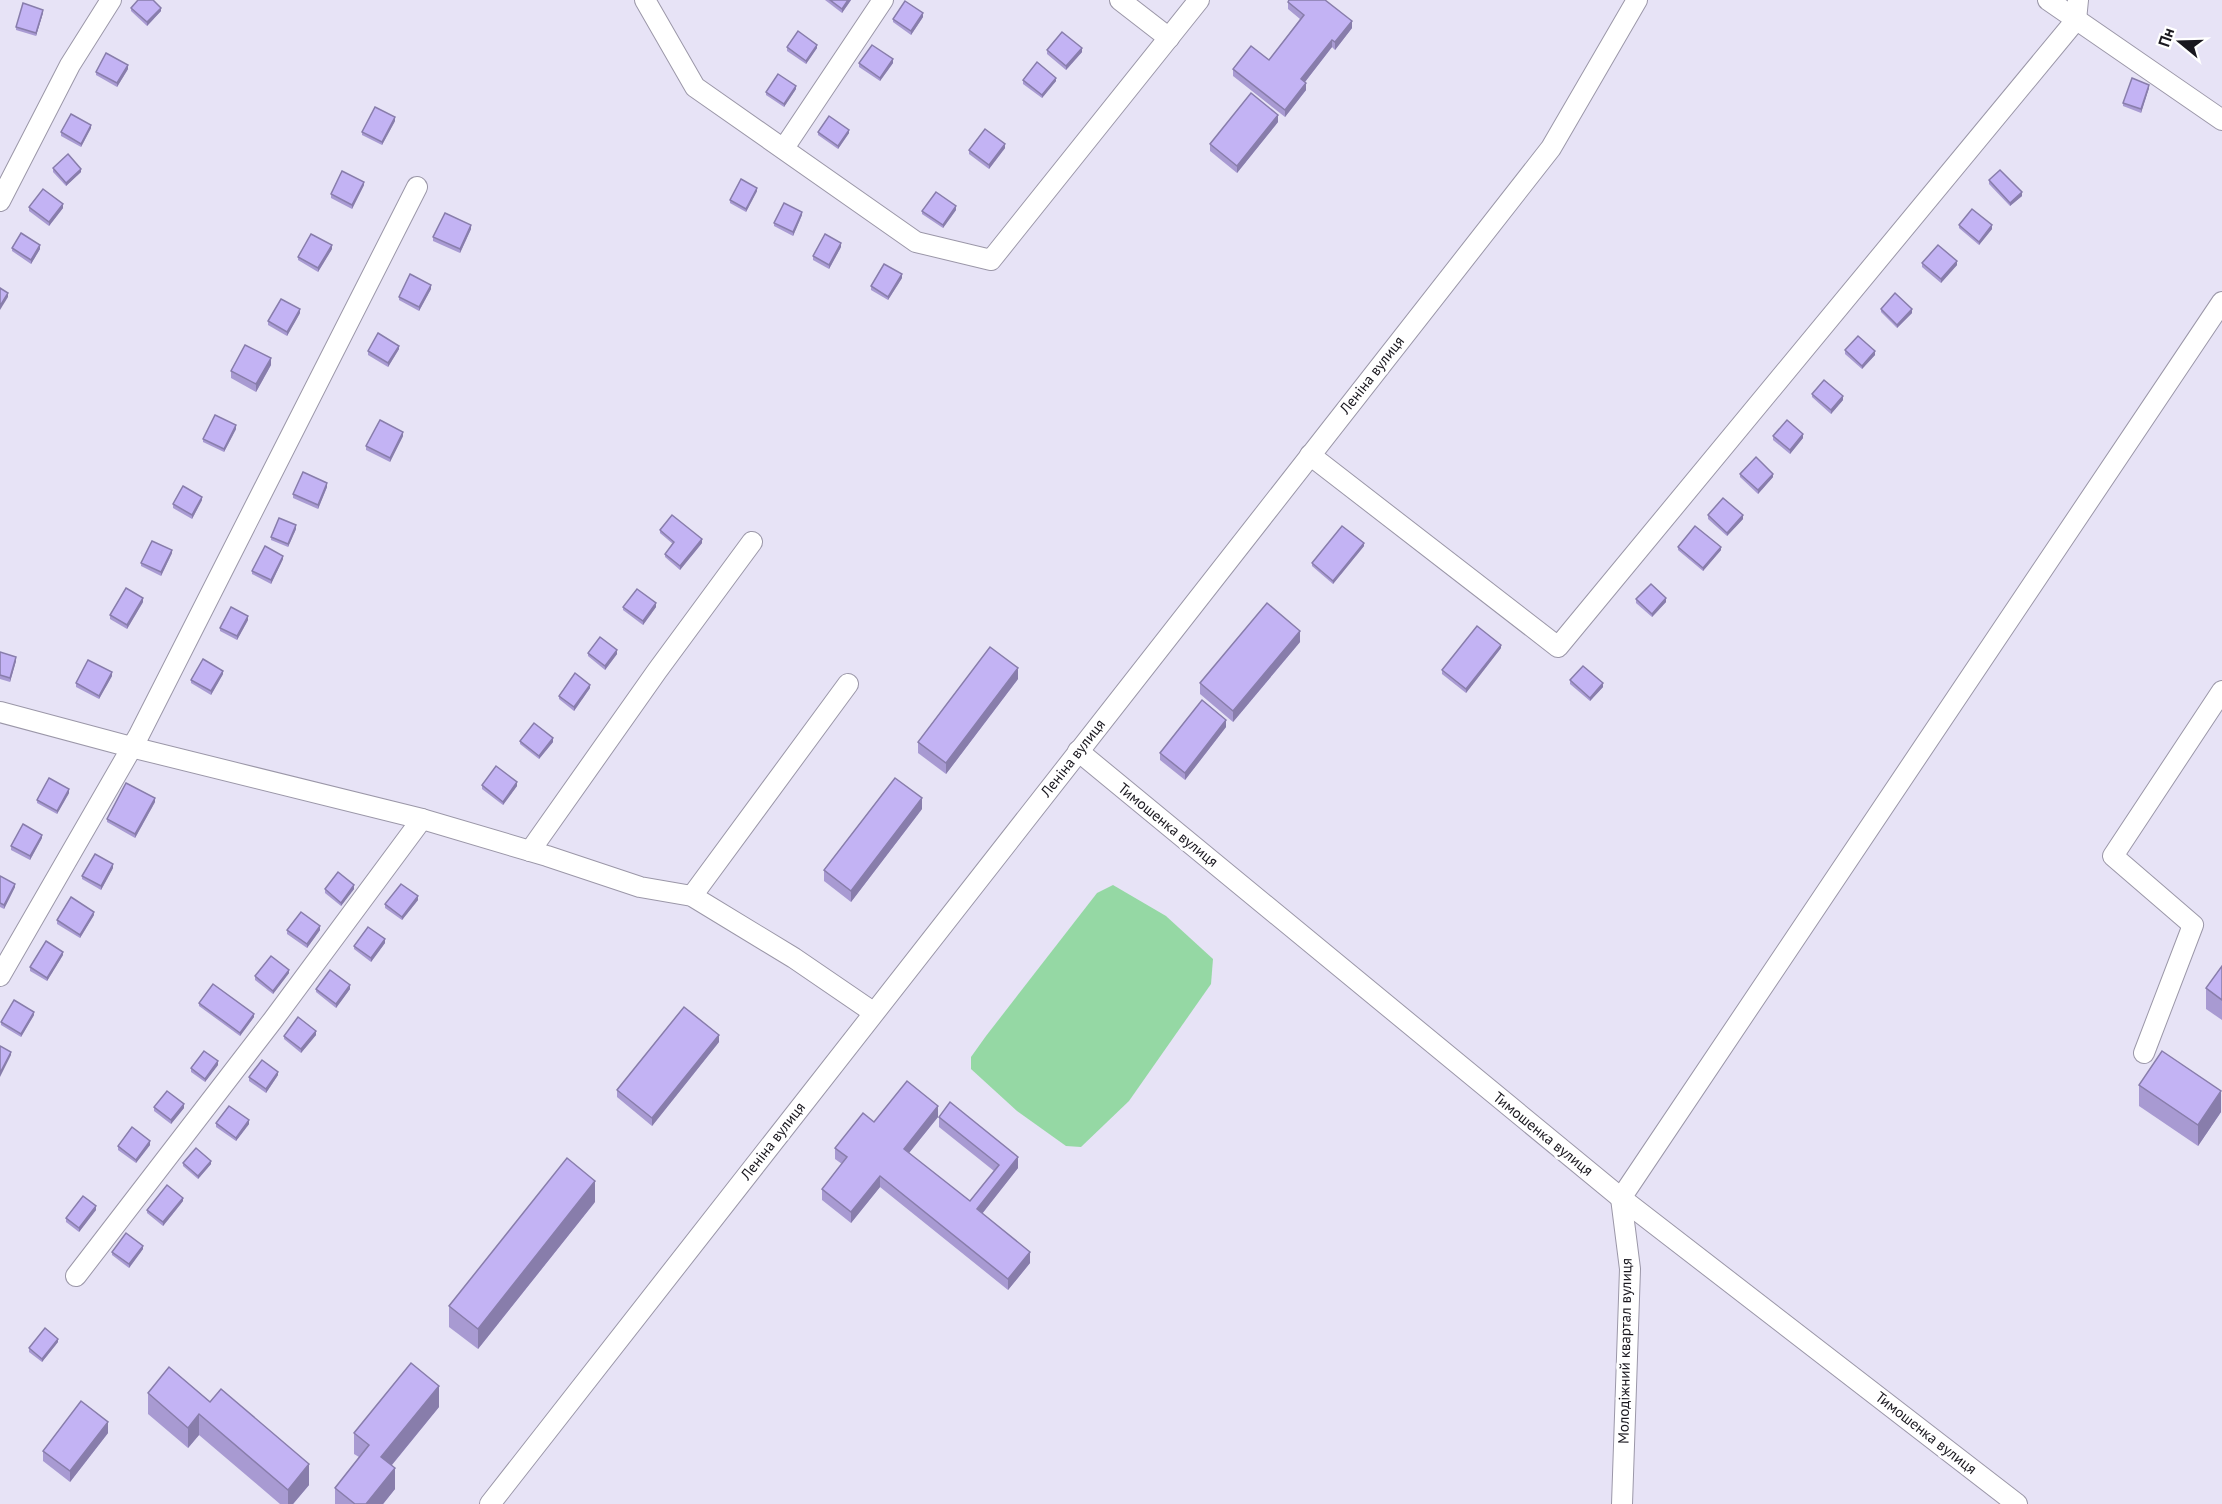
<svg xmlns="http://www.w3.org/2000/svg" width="2222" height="1504" viewBox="0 0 2222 1504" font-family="'PT Sans',sans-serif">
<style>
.pitch{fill:#95d8a4}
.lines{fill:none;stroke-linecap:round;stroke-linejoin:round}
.minor-casing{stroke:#9b97a8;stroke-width:22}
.minor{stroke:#fff;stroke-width:20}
.wall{fill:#a89ad2}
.shaded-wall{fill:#887dab}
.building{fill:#c3b3f4;stroke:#887dab;stroke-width:1.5}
.labels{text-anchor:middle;stroke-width:6;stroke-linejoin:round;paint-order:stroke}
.street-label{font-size:15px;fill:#19171e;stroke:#fff}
</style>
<rect width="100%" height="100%" fill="#e7e3f6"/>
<!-- pitch -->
<polygon class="pitch" points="1113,885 1166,916 1213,959 1211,984 1129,1101 1081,1147 1066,1146 1017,1111 971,1069 971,1057 986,1036 1097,893"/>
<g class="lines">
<defs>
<g id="minor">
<polyline points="645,0 695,87 916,242 991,260 1199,0"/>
<polyline points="1120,0 1169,38"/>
<polyline points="2048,0 2222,120"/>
<polyline points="784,148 883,0"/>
<polyline points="0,201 70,65 111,0"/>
<polyline points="1310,455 1558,647 2076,20 2078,0"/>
<polyline points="0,712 131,747 422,819 547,856 640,887 692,896 794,958 873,1012"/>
<polyline points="1078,751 1621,1198 2017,1504"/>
<polyline points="530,851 657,671 752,542"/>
<polyline points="692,896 848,684"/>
<polyline points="0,976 139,735 417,187"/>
<polyline points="2144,1053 2193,925 2113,856 2222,691"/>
<polyline points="76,1276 273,1020 422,819"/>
<polyline points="490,1504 1551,148 1637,0"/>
<polyline points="1622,1504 1630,1269 1621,1198 2222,302"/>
</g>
</defs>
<!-- minor casing -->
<use href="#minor" class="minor-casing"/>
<!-- minor -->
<use href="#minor" class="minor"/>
</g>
<!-- wall -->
<g class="wall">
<polygon points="825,0 851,0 842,13"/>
<polygon points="1288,2 1352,28 1335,50 1332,47 1305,82 1306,90 1285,117 1233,76 1233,69 1269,60 1300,19 1288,9"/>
<polygon points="131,8 161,11 147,26 131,11"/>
<polygon points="43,13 36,36 16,30 16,27"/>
<polygon points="923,17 911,35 893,22 893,19"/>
<polygon points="787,47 817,48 806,64 787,51"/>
<polygon points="1047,50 1082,52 1066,70 1047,54"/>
<polygon points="859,63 893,63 880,81 859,67"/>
<polygon points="128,69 117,87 96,75 96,72"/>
<polygon points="1023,80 1056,81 1042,98 1023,84"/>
<polygon points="2149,88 2141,113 2123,106 2123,103"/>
<polygon points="796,89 784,107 766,95 766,92"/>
<polygon points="395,121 382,145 362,135 362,132"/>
<polygon points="1278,122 1237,173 1210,151 1210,144"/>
<polygon points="91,128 81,147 61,136 61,132"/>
<polygon points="818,132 849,133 838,149 818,135"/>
<polygon points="1005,148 989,169 969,154 969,150"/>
<polygon points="53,168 81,172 66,186 53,172"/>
<polygon points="1989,180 2022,196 2010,206 1989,184"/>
<polygon points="364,185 352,209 331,198 331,194"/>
<polygon points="757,191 746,212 730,203 730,200"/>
<polygon points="29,207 63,208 49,226 29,211"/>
<polygon points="956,210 943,228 922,214 922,211"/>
<polygon points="802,215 793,236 774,226 774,223"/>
<polygon points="1959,225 1992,229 1979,245 1959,228"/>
<polygon points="471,229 460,253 433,241 433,237"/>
<polygon points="841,247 829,269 813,260 813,256"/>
<polygon points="12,248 40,249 31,264 12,251"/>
<polygon points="332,249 318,272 298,260 298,257"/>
<polygon points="1922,263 1957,265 1941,283 1922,267"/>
<polygon points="902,278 888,300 871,290 871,286"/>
<polygon points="431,289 419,311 399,300 399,297"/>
<polygon points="1881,309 1912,313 1897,328 1881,312"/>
<polygon points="300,313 287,336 268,325 268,321"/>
<polygon points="399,349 388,367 368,355 368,351"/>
<polygon points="1845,350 1875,355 1862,369 1845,354"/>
<polygon points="271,365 256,392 231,378 231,371"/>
<polygon points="1812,394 1843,400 1831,414 1812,397"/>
<polygon points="236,429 224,452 203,442 203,439"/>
<polygon points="403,436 390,462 366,450 366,446"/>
<polygon points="1773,436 1803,438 1790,454 1773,440"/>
<polygon points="1740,474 1773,477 1758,494 1740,477"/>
<polygon points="327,487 318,509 293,498 293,494"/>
<polygon points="202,500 192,519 173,508 173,504"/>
<polygon points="1708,515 1743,519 1727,536 1708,519"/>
<polygon points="296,529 288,547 271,540 271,537"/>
<polygon points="660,530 702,543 680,570 665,557 665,554 673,544 660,533"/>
<polygon points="1364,546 1333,584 1312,566 1312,563"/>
<polygon points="1678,547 1721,550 1703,571 1678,550"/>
<polygon points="172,553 161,576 141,566 141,563"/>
<polygon points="283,559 271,584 252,574 252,571"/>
<polygon points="1636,599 1666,602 1652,617 1636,603"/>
<polygon points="143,602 127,629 110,619 110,615"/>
<polygon points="623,607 656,607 643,625 623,610"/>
<polygon points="248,620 237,640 220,631 220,628"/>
<polygon points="1300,642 1233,722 1200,694 1200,683"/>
<polygon points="1501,648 1466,693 1442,674 1442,670"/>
<polygon points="0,652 16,661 10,682 0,679"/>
<polygon points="588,653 617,654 605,670 588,656"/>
<polygon points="223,674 211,695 191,683 191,680"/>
<polygon points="112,676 99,699 76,687 76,683"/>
<polygon points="1018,679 946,774 918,753 918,742"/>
<polygon points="1570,680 1603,687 1590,701 1570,684"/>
<polygon points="590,688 574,711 559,699 559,696"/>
<polygon points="1226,727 1185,780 1160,760 1160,753"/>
<polygon points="520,741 553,742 539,759 520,744"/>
<polygon points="482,785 517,786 503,805 482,789"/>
<polygon points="69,793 57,814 37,803 37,800"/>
<polygon points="155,802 135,838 107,822 107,819"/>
<polygon points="922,809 851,902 824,881 824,870"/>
<polygon points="42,838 30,860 11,850 11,846"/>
<polygon points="113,868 101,890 82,879 82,876"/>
<polygon points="0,876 15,887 4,909 0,907"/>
<polygon points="325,889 354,889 341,906 325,893"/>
<polygon points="418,900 402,920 385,908 385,904"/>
<polygon points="94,915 80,938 57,924 57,920"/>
<polygon points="287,930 320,930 307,948 287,934"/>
<polygon points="385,943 371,962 354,949 354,946"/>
<polygon points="63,955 47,981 30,971 30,967"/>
<polygon points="2222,966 2222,1020 2206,1009 2206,988"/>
<polygon points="289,973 273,994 255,980 255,976"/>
<polygon points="316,989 350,989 336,1008 316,992"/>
<polygon points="199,1003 254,1017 240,1036 199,1006"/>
<polygon points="34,1015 21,1037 1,1025 1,1022"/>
<polygon points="316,1035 301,1053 284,1039 284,1036"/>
<polygon points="719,1042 652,1126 617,1097 617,1090"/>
<polygon points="218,1065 205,1082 191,1072 191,1068"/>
<polygon points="278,1075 266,1093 249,1081 249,1077"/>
<polygon points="2139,1085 2221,1112 2198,1146 2139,1106"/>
<polygon points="154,1107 184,1108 171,1124 154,1111"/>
<polygon points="938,1117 909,1153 970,1201 994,1171 939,1127 939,1117 1018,1168 982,1214 1030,1263 1008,1290 880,1187 851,1223 822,1200 822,1189 842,1164 835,1159 835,1148 874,1122"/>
<polygon points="216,1123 249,1124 236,1141 216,1127"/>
<polygon points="150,1145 136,1163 118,1150 118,1146"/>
<polygon points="183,1163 211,1164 198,1179 183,1166"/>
<polygon points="183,1201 163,1226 147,1213 147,1210"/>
<polygon points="595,1202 478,1349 449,1327 449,1306"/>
<polygon points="96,1210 79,1232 66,1222 66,1218"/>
<polygon points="143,1249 129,1268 112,1255 112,1252"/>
<polygon points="58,1342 42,1362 29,1352 29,1348"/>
<polygon points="169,1367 309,1485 293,1504 280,1504 199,1435 188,1448 148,1414 148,1393"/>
<polygon points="439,1407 392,1465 395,1489 383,1504 335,1504 335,1488 359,1457 354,1454 354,1433"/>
<polygon points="108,1433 70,1482 43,1461 43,1451"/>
</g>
<!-- shaded-wall -->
<g class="shaded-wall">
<polygon points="848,0 851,0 842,13 842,9"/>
<polygon points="161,8 161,11 147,26 147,22"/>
<polygon points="43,10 43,13 36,36 36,33"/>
<polygon points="923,13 923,17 911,35 911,31"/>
<polygon points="1352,21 1352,28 1335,50 1335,42"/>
<polygon points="1332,40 1332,47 1301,87 1301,79"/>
<polygon points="817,45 817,48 806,64 806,61"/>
<polygon points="1082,48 1082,52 1066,70 1066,66"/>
<polygon points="893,59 893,63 880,81 880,78"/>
<polygon points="128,65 128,69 117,87 117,83"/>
<polygon points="1056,78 1056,81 1042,98 1042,95"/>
<polygon points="1306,83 1306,90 1285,117 1285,110"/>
<polygon points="2149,85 2149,88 2141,113 2141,109"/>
<polygon points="796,86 796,89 784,107 784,104"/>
<polygon points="1278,115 1278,122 1237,173 1237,166"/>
<polygon points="395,117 395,121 382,145 382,142"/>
<polygon points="91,125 91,128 81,147 81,144"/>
<polygon points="849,130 849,133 838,149 838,146"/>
<polygon points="1005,144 1005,148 989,169 989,165"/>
<polygon points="81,169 81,172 66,186 66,183"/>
<polygon points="364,182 364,185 352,209 352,205"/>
<polygon points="757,188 757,191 746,212 746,209"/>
<polygon points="2022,192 2022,196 2010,206 2010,203"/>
<polygon points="63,204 63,208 49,226 49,222"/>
<polygon points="956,206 956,210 943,228 943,225"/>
<polygon points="802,212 802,215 793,236 793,232"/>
<polygon points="471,225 471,229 460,253 460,249"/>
<polygon points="1992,225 1992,229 1979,245 1979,242"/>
<polygon points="841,243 841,247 829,269 829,265"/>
<polygon points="40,245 40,249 31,264 31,260"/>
<polygon points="332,245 332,249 318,272 318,268"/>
<polygon points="1957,261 1957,265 1941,283 1941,279"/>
<polygon points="902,274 902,278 888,300 888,297"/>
<polygon points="431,285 431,289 419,311 419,307"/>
<polygon points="8,293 8,297 0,310 0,306"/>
<polygon points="300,309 300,313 287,336 287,332"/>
<polygon points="1912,309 1912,313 1897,328 1897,325"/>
<polygon points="399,346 399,349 388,367 388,363"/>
<polygon points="1875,351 1875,355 1862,369 1862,366"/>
<polygon points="271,358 271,365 256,392 256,384"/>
<polygon points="1843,396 1843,400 1831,414 1831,410"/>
<polygon points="236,425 236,429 224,452 224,449"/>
<polygon points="403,432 403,436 390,462 390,458"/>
<polygon points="1803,434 1803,438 1790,454 1790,450"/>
<polygon points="1773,474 1773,477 1758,494 1758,490"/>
<polygon points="327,483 327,487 318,509 318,505"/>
<polygon points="202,497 202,500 192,519 192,515"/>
<polygon points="1743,515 1743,519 1727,536 1727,533"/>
<polygon points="296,525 296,529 288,547 288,544"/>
<polygon points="702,539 702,543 680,570 680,566"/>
<polygon points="1364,543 1364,546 1333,584 1333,581"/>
<polygon points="1721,547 1721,550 1703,571 1703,568"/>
<polygon points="172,550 172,553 161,576 161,572"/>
<polygon points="283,556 283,559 271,584 271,580"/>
<polygon points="143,598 143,602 127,629 127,625"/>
<polygon points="1666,598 1666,602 1652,617 1652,614"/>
<polygon points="656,603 656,607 643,625 643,621"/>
<polygon points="248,616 248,620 237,640 237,636"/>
<polygon points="1300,631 1300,642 1233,722 1233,711"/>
<polygon points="1501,645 1501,648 1466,693 1466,689"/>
<polygon points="617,650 617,654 605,670 605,666"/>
<polygon points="16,657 16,661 10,682 10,678"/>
<polygon points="1018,668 1018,679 946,774 946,763"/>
<polygon points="223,671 223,674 211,695 211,691"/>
<polygon points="112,672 112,676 99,699 99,696"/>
<polygon points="1603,683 1603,687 1590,701 1590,698"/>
<polygon points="590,685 590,688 574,711 574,707"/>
<polygon points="1226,720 1226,727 1185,780 1185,773"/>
<polygon points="553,738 553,742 539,759 539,756"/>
<polygon points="517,782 517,786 503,805 503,802"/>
<polygon points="69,789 69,793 57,814 57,811"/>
<polygon points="155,798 155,802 135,838 135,834"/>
<polygon points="922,798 922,809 851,902 851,891"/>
<polygon points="42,835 42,838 30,860 30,856"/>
<polygon points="113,864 113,868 101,890 101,886"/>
<polygon points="15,884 15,887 4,909 4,905"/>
<polygon points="354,885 354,889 341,906 341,903"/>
<polygon points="418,896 418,900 402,920 402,917"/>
<polygon points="94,912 94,915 80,938 80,935"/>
<polygon points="320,926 320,930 307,948 307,944"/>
<polygon points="385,939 385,943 371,962 371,958"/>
<polygon points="63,952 63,955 47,981 47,978"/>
<polygon points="289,970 289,973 273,994 273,991"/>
<polygon points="350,985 350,989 336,1008 336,1004"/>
<polygon points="34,1012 34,1015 21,1037 21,1034"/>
<polygon points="254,1014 254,1017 240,1036 240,1033"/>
<polygon points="316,1031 316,1035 301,1053 301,1049"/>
<polygon points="719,1035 719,1042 652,1126 652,1118"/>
<polygon points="11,1052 11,1055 0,1077 0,1073"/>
<polygon points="218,1061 218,1065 205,1082 205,1079"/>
<polygon points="278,1072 278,1075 266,1093 266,1089"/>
<polygon points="2221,1091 2221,1112 2198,1146 2198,1125"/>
<polygon points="184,1104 184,1108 171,1124 171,1120"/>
<polygon points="938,1106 938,1117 904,1159 904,1149"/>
<polygon points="249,1120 249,1124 236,1141 236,1138"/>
<polygon points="150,1141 150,1145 136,1163 136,1160"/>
<polygon points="1018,1157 1018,1168 977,1220 977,1209"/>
<polygon points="211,1161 211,1164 198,1179 198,1176"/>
<polygon points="880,1176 880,1187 851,1223 851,1212"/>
<polygon points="595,1181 595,1202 478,1349 478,1329"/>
<polygon points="183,1198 183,1201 163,1226 163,1222"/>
<polygon points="96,1206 96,1210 79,1232 79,1228"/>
<polygon points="143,1246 143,1249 129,1268 129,1264"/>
<polygon points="1030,1252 1030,1263 1008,1290 1008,1279"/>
<polygon points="58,1339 58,1342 42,1362 42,1359"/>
<polygon points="439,1386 439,1407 381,1478 381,1457"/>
<polygon points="199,1414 199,1435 188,1448 188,1428"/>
<polygon points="108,1422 108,1433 70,1482 70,1471"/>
<polygon points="309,1464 309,1485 293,1504 288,1504 288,1490"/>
<polygon points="395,1468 395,1489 383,1504 366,1504"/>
</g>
<!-- building -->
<g class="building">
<polygon points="138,0 153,0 161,8 147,22 131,8"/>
<polygon points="830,0 848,0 842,9"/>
<polygon points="1289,0 1325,0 1352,21 1335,42 1332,40 1301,79 1306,83 1285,110 1233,69 1251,46 1269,60 1304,15 1288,2"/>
<polygon points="905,1 923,13 911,31 893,19"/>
<polygon points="23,3 43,10 36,33 16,27"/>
<polygon points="798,31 817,45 806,61 787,47"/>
<polygon points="1062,32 1082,48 1066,66 1047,50"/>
<polygon points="872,45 893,59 880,78 859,63"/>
<polygon points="106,53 128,65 117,83 96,72"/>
<polygon points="1037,62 1056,78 1042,95 1023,80"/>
<polygon points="778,74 796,86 784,104 766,92"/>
<polygon points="2132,78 2149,85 2141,109 2123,103"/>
<polygon points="1251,93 1278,115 1237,166 1210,144"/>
<polygon points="375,107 395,117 382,142 362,132"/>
<polygon points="71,114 91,125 81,144 61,132"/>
<polygon points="829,116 849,130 838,146 818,132"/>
<polygon points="985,129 1005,144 989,165 969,150"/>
<polygon points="68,154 81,169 66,183 53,168"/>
<polygon points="2000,170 2022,192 2010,203 1989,180"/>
<polygon points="342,171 364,182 352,205 331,194"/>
<polygon points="741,179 757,188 746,209 730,200"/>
<polygon points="43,189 63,204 49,222 29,207"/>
<polygon points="936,192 956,206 943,225 922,211"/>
<polygon points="784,203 802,212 793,232 774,223"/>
<polygon points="1972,209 1992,225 1979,242 1959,225"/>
<polygon points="445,213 471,225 460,249 433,237"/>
<polygon points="21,233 40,245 31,260 12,248"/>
<polygon points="311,234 332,245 318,268 298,257"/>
<polygon points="825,234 841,243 829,265 813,256"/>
<polygon points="1938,245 1957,261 1941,279 1922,263"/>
<polygon points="884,264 902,274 888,297 871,286"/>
<polygon points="410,274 431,285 419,307 399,297"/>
<polygon points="0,288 8,293 0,306"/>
<polygon points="1895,293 1912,309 1897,325 1881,309"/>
<polygon points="281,299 300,309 287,332 268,321"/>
<polygon points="378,333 399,346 388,363 368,351"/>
<polygon points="1858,336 1875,351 1862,366 1845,350"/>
<polygon points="245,345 271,358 256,384 231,371"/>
<polygon points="1824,380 1843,396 1831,410 1812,394"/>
<polygon points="215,415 236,425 224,449 203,439"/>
<polygon points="380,420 403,432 390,458 366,446"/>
<polygon points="1787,420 1803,434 1790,450 1773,436"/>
<polygon points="1756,457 1773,474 1758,490 1740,474"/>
<polygon points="303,472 327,483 318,505 293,494"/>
<polygon points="183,486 202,497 192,515 173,504"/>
<polygon points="1723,498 1743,515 1727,533 1708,515"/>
<polygon points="672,515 702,539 680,566 665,554 674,542 660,530"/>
<polygon points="279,518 296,525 288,544 271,537"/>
<polygon points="1342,526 1364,543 1333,581 1312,563"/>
<polygon points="1695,526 1721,547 1703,568 1678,547"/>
<polygon points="152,541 172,550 161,572 141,563"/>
<polygon points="265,546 283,556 271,580 252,571"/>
<polygon points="1651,584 1666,598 1652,614 1636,599"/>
<polygon points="126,588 143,598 127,625 110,615"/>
<polygon points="637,589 656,603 643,621 623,607"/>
<polygon points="1267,603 1300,631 1233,711 1200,683"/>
<polygon points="231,607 248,616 237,636 220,628"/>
<polygon points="1477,626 1501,645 1466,689 1442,670"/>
<polygon points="600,637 617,650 605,666 588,653"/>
<polygon points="990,647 1018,668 946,763 918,742"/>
<polygon points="0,652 16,657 10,678 0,675"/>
<polygon points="203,659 223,671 211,691 191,680"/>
<polygon points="88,660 112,672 99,696 76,683"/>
<polygon points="1583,666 1603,683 1590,698 1570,680"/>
<polygon points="575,673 590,685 574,707 559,696"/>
<polygon points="1202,700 1226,720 1185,773 1160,753"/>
<polygon points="534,723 553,738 539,756 520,741"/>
<polygon points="496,766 517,782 503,802 482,785"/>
<polygon points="49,778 69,789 57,811 37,800"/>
<polygon points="895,778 922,798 851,891 824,870"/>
<polygon points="126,783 155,798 135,834 107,819"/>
<polygon points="23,824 42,835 30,856 11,846"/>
<polygon points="95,854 113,864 101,886 82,876"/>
<polygon points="338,872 354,885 341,903 325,889"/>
<polygon points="0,876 15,884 4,905 0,903"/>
<polygon points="401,884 418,896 402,917 385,904"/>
<polygon points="71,897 94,912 80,935 57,920"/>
<polygon points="301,912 320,926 307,944 287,930"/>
<polygon points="368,927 385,939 371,958 354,946"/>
<polygon points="46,941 63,952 47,978 30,967"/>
<polygon points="271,956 289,970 273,991 255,976"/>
<polygon points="2222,966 2222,1000 2206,988"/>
<polygon points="330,970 350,985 336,1004 316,989"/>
<polygon points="213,984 254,1014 240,1033 199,1003"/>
<polygon points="14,1000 34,1012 21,1034 1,1022"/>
<polygon points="684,1007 719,1035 652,1118 617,1090"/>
<polygon points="298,1017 316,1031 301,1049 284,1036"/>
<polygon points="0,1046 11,1052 0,1073"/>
<polygon points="204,1051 218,1061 205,1079 191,1068"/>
<polygon points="2162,1051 2221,1091 2198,1125 2139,1085"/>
<polygon points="262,1060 278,1072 266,1089 249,1077"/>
<polygon points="907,1081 938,1106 904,1149 970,1201 999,1165 939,1117 950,1102 1018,1157 977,1209 1030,1252 1008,1279 880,1176 851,1212 822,1189 847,1157 835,1148 863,1113 874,1122"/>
<polygon points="167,1091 184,1104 171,1120 154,1107"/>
<polygon points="229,1106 249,1120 236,1138 216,1123"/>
<polygon points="132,1127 150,1141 136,1160 118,1146"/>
<polygon points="196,1148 211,1161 198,1176 183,1163"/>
<polygon points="567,1158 595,1181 478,1329 449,1306"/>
<polygon points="167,1185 183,1198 163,1222 147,1210"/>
<polygon points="83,1196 96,1206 79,1228 66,1218"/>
<polygon points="126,1233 143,1246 129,1264 112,1252"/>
<polygon points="45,1328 58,1339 42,1359 29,1348"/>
<polygon points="411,1363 439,1386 381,1457 395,1468 366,1504 355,1504 335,1488 369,1445 354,1433"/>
<polygon points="169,1367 210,1402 221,1389 309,1464 288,1490 199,1414 188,1428 148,1393"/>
<polygon points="81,1401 108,1422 70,1471 43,1451"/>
</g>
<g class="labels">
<!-- street labels -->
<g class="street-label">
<text transform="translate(1372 375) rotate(-52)" y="5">Леніна вулиця</text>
<text transform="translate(1073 758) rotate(-52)" y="5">Леніна вулиця</text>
<text transform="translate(1168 825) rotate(39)" y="5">Тимошенка вулиця</text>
<text transform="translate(1543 1134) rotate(39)" y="5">Тимошенка вулиця</text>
<text transform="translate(773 1141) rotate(-52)" y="5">Леніна вулиця</text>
<text transform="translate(1625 1351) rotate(-89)" y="5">Молодіжний квартал вулиця</text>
<text transform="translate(1926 1433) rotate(38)" y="5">Тимошенка вулиця</text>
</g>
</g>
<!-- north arrow -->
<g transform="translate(2180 42) rotate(289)" stroke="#ffffff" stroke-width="4.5" paint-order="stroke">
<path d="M0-4.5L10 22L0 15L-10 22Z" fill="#19171e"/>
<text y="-9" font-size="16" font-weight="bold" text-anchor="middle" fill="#19171e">Пн</text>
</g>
</svg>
